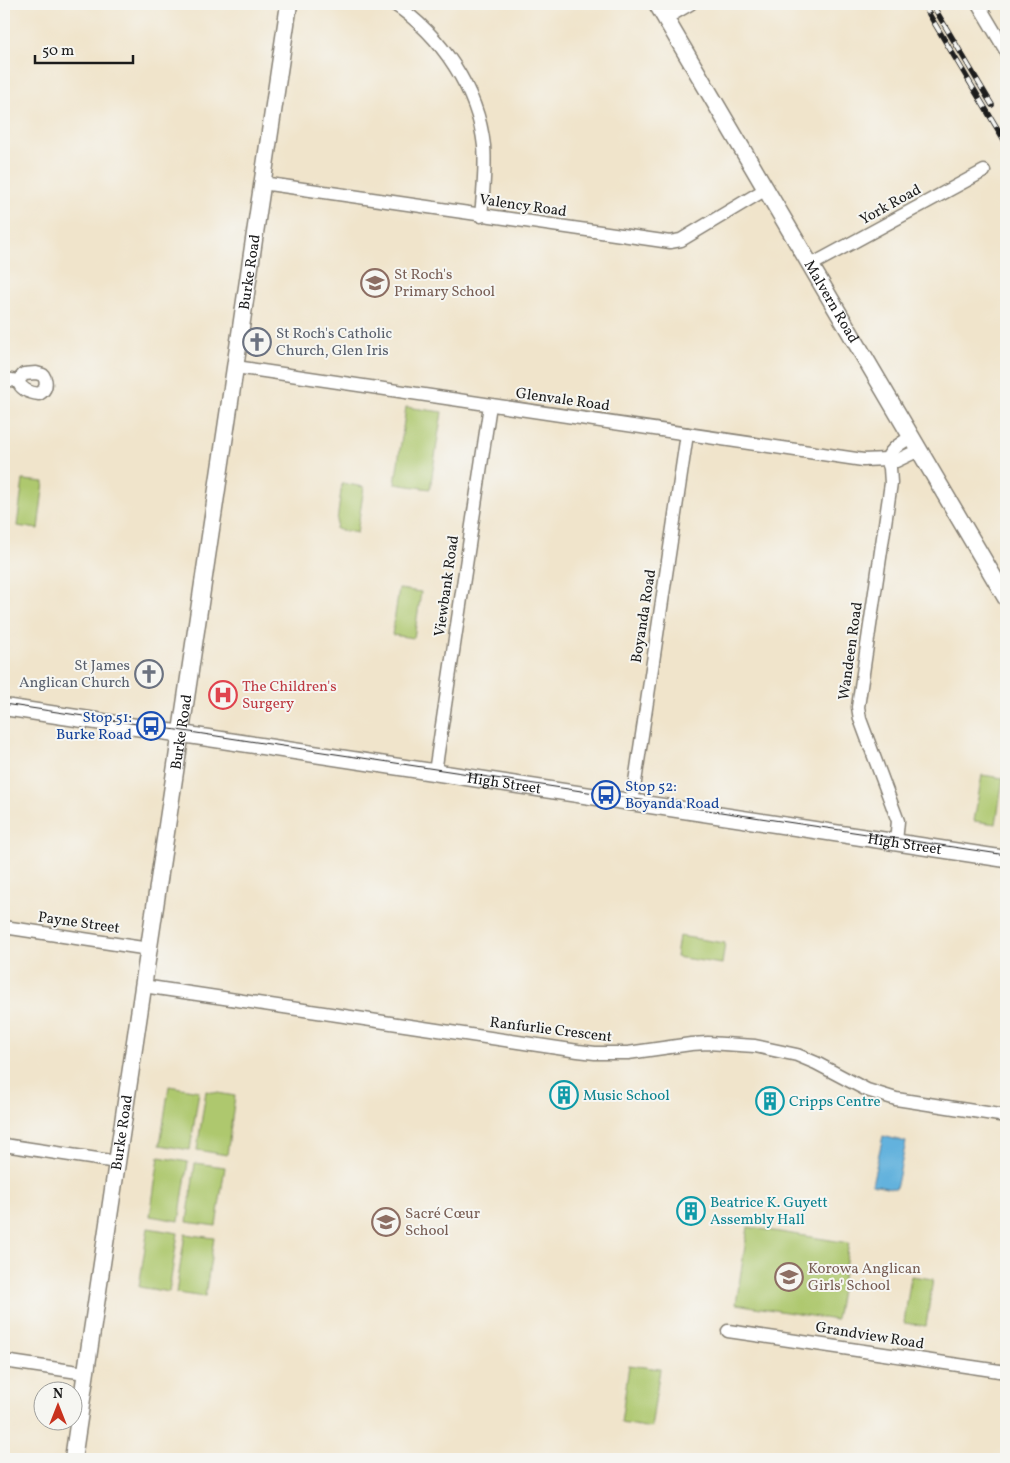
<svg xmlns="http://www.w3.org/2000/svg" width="1010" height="1463" viewBox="0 0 1010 1463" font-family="Vollkorn,serif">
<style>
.green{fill:#aec86e;stroke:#657245}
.water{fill:#63b2dd;stroke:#40677c}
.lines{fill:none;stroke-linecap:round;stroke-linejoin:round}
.minor-casing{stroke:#868074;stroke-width:15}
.major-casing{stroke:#868074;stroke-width:19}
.minor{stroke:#fff;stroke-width:12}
.major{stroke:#fff;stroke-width:16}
.tram{stroke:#1c1c1c;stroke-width:1}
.rail-casing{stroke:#1c1c1c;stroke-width:5.5}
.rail{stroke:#f6f6f2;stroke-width:4;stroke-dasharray:11;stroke-linecap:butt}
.labels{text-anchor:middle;stroke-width:4;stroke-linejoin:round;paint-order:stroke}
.street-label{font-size:15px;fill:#1c1c1c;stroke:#f6f6f2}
.education-label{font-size:15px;fill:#785e54;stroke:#f6f6f2;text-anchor:start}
.worship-label{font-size:15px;fill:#5b616d;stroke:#f6f6f2;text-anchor:start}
.health-label{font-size:15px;fill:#be3a42;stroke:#f6f6f2;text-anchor:start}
.transit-label{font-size:15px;fill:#164399;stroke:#f6f6f2;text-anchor:end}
.culture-label{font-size:15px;fill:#0d838f;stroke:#f6f6f2;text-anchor:start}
</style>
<rect width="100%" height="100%" fill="#f6f6f2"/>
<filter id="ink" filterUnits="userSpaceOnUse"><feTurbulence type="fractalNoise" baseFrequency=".02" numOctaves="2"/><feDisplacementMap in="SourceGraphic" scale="10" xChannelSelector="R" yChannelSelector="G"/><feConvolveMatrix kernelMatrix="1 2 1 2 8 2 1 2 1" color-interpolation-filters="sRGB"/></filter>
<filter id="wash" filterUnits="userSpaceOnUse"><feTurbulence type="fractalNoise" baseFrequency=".0096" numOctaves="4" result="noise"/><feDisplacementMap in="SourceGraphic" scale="20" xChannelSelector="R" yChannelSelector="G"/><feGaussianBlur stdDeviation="1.12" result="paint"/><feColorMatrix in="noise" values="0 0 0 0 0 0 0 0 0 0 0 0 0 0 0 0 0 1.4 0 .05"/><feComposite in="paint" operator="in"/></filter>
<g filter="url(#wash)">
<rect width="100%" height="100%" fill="#f0e4cb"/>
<!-- green -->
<g class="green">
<polygon points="406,407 442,412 430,489 395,484"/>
<polygon points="23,480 44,482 38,529 17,526"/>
<polygon points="342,483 364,487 357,533 336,529"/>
<polygon points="399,589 421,592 414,638 392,635"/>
<polygon points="982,775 1003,778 996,824 974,821"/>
<polygon points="679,936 725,943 722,964 676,957"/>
<polygon points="169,1086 199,1091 190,1150 160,1145"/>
<polygon points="206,1091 235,1096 227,1155 197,1150"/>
<polygon points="159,1157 188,1162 179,1221 150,1216"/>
<polygon points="195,1163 225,1167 216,1226 187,1222"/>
<polygon points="748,1227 849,1243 836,1320 736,1304"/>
<polygon points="148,1228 178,1233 169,1292 139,1287"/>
<polygon points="185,1234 214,1238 205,1297 176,1293"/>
<polygon points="911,1276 933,1279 926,1326 904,1323"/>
<polygon points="629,1365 660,1369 651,1428 621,1423"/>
</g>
<!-- water -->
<polygon class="water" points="883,1136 906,1142 896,1189 872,1184"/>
</g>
<g filter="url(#ink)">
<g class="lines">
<defs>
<g id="minor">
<path d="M394,4C441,35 478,90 484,146C486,170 483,193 481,216"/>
<polyline points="978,4 1006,51"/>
<polyline points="666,18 690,4"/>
<polyline points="262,183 670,242 681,240 766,189"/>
<polyline points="811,265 984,171"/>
<polyline points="236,367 863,460 887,459 896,461 919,450"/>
<path d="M36,373L43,375C48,383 46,390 39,394C30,393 21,390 18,381L24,374Z"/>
<polyline points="4,379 18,381"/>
<polyline points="887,459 890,468 891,483 858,707 860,719 898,821 896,842"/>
<path d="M887,459C892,448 901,443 911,437"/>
<polyline points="435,772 490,405"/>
<polyline points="632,802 687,434"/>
<polyline points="4,927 149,949"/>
<polyline points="143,986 578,1051 595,1053 628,1053 691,1044 708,1043 755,1046 797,1055 816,1063 867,1090 896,1099 1006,1116"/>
<polyline points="4,1145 117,1162"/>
<polyline points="728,1331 1006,1372"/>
<polyline points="4,1361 85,1373"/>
</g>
<g id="major">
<path id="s1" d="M657,4L1006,598"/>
<path id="s2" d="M4,707L1006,859"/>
<path id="s3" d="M73,1459L289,4"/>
</g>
</defs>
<!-- minor casing -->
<use href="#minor" class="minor-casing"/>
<!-- major casing -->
<use href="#major" class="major-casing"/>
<!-- minor -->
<use href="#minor" class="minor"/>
<!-- major -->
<use href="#major" class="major"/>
<!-- tram -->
<polyline class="tram" points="4,704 1006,855"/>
<defs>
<g id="rail">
<polyline points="923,4 1006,143"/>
<polyline points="932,4 992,105"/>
</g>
</defs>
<!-- rail casing -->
<use href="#rail" class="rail-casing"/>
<!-- rail -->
<use href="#rail" class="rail"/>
</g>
</g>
<!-- icons -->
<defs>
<symbol id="school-ring" viewBox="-11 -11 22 22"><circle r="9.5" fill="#f6f6f2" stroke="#8d6e63" stroke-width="1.5"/><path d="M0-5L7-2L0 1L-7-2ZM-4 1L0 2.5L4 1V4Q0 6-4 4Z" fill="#8d6e63"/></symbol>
<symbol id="church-ring" viewBox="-11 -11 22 22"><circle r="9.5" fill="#f6f6f2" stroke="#6b7280" stroke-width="1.5"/><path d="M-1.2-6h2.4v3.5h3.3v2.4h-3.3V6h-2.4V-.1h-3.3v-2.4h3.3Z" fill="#6b7280"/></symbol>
<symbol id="hospital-ring" viewBox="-11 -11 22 22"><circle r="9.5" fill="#f6f6f2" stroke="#e0444e" stroke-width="1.5"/><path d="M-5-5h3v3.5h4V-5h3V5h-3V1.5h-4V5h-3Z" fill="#e0444e"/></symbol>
<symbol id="bus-ring" viewBox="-11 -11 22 22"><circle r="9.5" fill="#f6f6f2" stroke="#1a4fb4" stroke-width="1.5"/><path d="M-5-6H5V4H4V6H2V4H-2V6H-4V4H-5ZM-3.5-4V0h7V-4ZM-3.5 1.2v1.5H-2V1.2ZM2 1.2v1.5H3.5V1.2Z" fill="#1a4fb4"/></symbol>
<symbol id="building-ring" viewBox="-11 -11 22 22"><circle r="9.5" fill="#f6f6f2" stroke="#0f9aa8" stroke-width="1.5"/><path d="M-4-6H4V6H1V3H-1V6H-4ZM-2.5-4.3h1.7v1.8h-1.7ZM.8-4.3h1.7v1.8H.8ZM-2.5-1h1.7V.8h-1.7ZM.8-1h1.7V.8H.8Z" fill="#0f9aa8"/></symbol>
</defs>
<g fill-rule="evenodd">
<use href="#school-ring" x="359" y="267" width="32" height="32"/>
<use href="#church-ring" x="241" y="326" width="32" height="32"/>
<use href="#church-ring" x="133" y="658" width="32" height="32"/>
<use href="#hospital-ring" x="207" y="679" width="32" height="32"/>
<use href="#bus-ring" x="135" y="710" width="32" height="32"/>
<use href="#bus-ring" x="590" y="779" width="32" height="32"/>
<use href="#building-ring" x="548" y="1079" width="32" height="32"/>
<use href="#building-ring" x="754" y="1085" width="32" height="32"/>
<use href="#building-ring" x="675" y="1195" width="32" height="32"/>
<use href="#school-ring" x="370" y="1206" width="32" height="32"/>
<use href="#school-ring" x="773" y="1261" width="32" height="32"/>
</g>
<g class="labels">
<!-- street labels -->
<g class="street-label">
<text transform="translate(890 204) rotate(-29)" y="5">York Road</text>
<text transform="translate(523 205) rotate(8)" y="5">Valency Road</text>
<text dy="5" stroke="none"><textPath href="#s3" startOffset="1200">Burke Road</textPath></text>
<text dy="5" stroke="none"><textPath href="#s1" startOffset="345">Malvern Road</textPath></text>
<text transform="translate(563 399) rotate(8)" y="5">Glenvale Road</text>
<text transform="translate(446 586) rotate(-82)" y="5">Viewbank Road</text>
<text transform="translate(643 616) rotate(-81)" y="5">Boyanda Road</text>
<text transform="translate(850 651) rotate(-82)" y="5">Wandeen Road</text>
<text dy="5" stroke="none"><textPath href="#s3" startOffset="735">Burke Road</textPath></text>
<text dy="5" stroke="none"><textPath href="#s2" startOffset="506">High Street</textPath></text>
<text dy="5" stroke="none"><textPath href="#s2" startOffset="911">High Street</textPath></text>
<text transform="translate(79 922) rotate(8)" y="5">Payne Street</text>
<text transform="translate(551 1029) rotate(7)" y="5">Ranfurlie Crescent</text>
<text dy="5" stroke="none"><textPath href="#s3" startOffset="330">Burke Road</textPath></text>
<text transform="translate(870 1335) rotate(9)" y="5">Grandview Road</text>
</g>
<!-- education labels -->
<g class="education-label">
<text x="394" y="279">St Roch's<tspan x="394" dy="17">Primary School</tspan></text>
<text x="405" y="1218">Sacré Cœur<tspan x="405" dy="17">School</tspan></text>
<text x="808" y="1273">Korowa Anglican<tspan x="808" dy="17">Girls' School</tspan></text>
</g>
<!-- worship labels -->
<g class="worship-label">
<text x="276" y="338">St Roch's Catholic<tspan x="276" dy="17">Church, Glen Iris</tspan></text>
<text x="130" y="670" text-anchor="end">St James<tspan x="130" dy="17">Anglican Church</tspan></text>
</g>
<!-- health labels -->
<g class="health-label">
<text x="242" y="691">The Children's<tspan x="242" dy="17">Surgery</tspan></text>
</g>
<!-- transit labels -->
<g class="transit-label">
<text x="132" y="722">Stop 51:<tspan x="132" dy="17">Burke Road</tspan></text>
<text x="625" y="791" text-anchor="start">Stop 52:<tspan x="625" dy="17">Boyanda Road</tspan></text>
</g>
<!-- culture labels -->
<g class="culture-label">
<text x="583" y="1100">Music School</text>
<text x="789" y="1106">Cripps Centre</text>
<text x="710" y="1207">Beatrice K. Guyett<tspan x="710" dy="17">Assembly Hall</tspan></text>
</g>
</g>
<!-- margin -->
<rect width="1010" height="1463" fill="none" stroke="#f6f6f2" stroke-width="20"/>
<!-- north arrow -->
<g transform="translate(58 1406)"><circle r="24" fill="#f6f6f2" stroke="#9f9f9c"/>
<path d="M0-4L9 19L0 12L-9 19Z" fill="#c8321e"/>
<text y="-8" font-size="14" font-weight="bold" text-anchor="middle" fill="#1c1c1c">N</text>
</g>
<!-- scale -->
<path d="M35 55v8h98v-8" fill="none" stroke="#1c1c1c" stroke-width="2.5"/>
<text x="42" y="55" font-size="15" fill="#1c1c1c" stroke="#f6f6f2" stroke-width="4" paint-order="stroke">50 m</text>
</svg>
